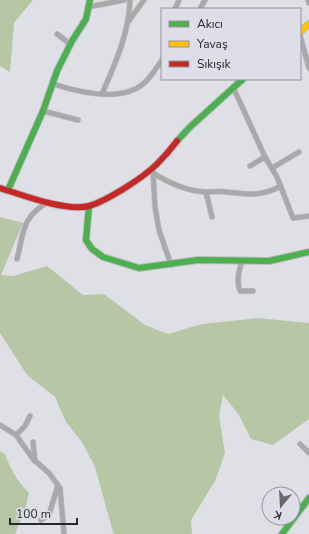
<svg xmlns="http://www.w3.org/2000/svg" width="309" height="534" viewBox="0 0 309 534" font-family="'Nunito Sans',sans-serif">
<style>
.forest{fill:#b7c7a5}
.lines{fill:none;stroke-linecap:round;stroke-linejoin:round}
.street-casing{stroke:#bbbcbf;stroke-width:6}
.fast-casing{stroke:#bbbcbf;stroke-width:8}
.slow-casing{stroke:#bbbcbf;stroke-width:8}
.jam-casing{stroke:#bbbcbf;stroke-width:8}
.street{stroke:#a9a9aa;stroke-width:4.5}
.fast{stroke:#4caf50;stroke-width:6}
.slow{stroke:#ffc107;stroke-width:6}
.jam{stroke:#c62828;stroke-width:6}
</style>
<rect width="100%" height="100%" fill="#dfe0e5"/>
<!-- forest -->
<g class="forest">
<polygon points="0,0 33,0 14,23 10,72 0,66"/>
<polygon points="0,217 23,223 1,275 13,276 47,266 83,295 104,294 145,325 168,334 202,324 258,318 309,323 309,419 273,445 251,439 239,415 223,395 219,415 225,453 215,481 191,520 192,534 114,534 113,532 95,467 82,442 66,422 55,397 27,375 0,333"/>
<path d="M0,451L5,454C11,470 17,481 29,493L25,510L15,534H0Z"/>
</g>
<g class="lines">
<defs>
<g id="street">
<polyline points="308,0 309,3"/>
<polyline points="88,7 124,0"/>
<polyline points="175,9 179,0"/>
<polyline points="200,9 205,0"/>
<polyline points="128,22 144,0"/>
<polyline points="57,34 70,44"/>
<polyline points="300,35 309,68"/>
<path d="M53,84C78,92 120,103 143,84C151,78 156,68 162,60"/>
<polyline points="233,87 265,157 277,177 293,218 309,216"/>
<path d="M102,94C115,64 129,34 130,0"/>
<polyline points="43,111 78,120"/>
<polyline points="250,166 265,157"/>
<polyline points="272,168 299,152"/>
<polyline points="153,171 155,207 159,230 171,265"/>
<path d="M153,173C169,183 186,191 205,192C212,192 220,191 227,192C248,194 261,197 281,186"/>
<polyline points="206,192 212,217"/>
<path d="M17,259C24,232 21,218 48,202"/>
<path d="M242,261C239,271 236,281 240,291H253"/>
<polyline points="0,425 16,435 33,459 49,473 60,488 64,534"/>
<polyline points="16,435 25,426 30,416"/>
<polyline points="33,442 35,461"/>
<polyline points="300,444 309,453"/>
<polyline points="41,520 49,515 58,485"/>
</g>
<g id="fast">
<polyline points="177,141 190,127 243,79"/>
<polyline points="8,190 43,111 57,71 72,41 86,19 90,0"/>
<polyline points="89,206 86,240 92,249 103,257 139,268 198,260 269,261 309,252"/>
<polyline points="282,534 309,498"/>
</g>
<polyline id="slow" points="300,32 309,24"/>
<path id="jam" d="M0,188C22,195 67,212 89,206C107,201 144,177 157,164C164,157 171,149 177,141"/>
</defs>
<!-- street casing -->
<use href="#street" class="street-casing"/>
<!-- fast casing -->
<use href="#fast" class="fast-casing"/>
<!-- slow casing -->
<use href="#slow" class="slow-casing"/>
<!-- jam casing -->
<use href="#jam" class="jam-casing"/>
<!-- street -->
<use href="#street" class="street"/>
<!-- fast -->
<use href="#fast" class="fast"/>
<!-- slow -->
<use href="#slow" class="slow"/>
<!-- jam -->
<use href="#jam" class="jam"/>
</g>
<!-- legend -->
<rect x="161" y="8" width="140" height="72" fill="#dddee7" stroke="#94959c"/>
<rect x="169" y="21" width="20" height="6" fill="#4caf50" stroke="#94959c"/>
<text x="197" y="28" font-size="12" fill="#27272b">Akıcı</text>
<rect x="169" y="41" width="20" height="6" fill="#ffc107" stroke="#94959c"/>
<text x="197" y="48" font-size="12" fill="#27272b">Yavaş</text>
<rect x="169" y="61" width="20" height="6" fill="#c62828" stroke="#94959c"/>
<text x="197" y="68" font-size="12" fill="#27272b">Sıkışık</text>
<!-- north arrow -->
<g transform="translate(281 506) rotate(198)"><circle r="19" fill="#dddee7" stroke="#94959c"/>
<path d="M0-3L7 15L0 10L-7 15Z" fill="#67686c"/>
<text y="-6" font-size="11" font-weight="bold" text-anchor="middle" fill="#27272b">K</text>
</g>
<!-- scale -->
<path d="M10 518v6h67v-6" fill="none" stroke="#27272b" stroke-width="2"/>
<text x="16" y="518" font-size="12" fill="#27272b" stroke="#dddee7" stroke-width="3" paint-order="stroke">100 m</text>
</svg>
